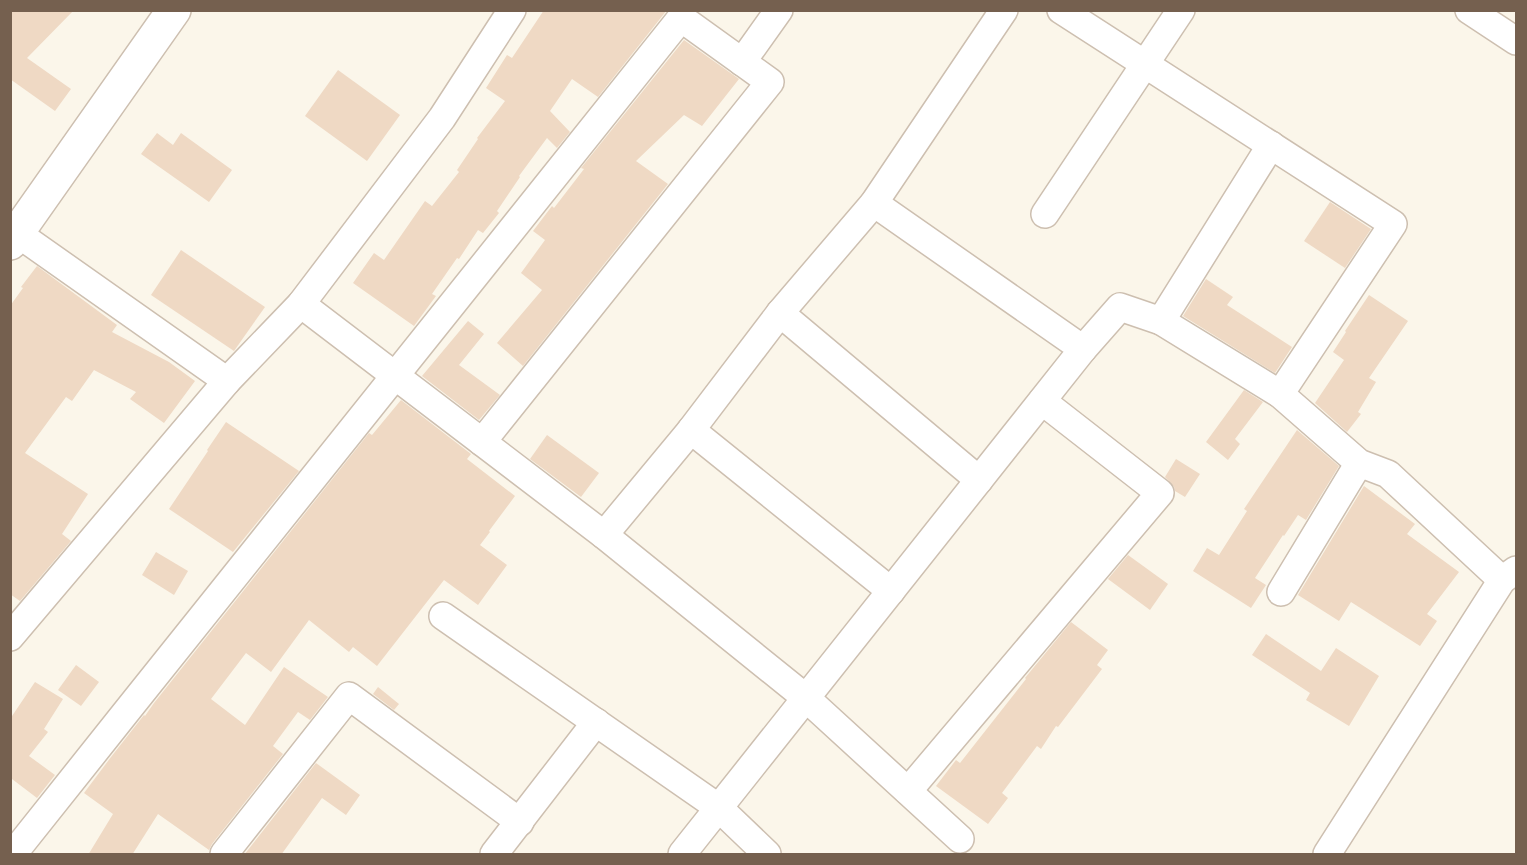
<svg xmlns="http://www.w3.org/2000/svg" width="1527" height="865" viewBox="0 0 1527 865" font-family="'Noto Sans',sans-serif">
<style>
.building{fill:#efd9c4}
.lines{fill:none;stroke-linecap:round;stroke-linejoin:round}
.minor-casing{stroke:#cdbfb0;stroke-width:30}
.tertiary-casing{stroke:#cdbfb0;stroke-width:36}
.minor{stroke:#fff;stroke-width:27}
.tertiary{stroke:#fff;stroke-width:33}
</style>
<rect width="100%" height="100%" fill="#fbf6ea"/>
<!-- building -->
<g class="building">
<polygon points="10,10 74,10 27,58 71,89 55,111 10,79"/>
<polygon points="544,10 667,10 598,97 572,79 550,111 570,132 557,148 547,138 519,176 520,177 497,211 499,213 483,233 478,230 459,259 457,258 432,294 436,296 414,326 353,283 374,253 384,260 425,201 432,206 459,172 457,170 478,139 477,138 505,101 486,88 507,55 512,58"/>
<polygon points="684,40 739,79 702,126 684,115 636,161 668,184 523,366 497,343 542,290 521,273 545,240 533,231 552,206 554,208 584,169 581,168"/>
<polygon points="338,70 400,115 367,161 305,116"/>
<polygon points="157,133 173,145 181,133 232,170 209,202 141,154"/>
<polygon points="1330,202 1371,229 1345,268 1304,241"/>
<polygon points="181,250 265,307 234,351 151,295"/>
<polygon points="37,266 117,325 112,332 169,362 195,381 164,423 130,399 136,392 94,370 72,401 66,397 25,453 88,494 62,534 71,541 20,601 10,594 10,306 23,288 21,287"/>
<polygon points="1206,279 1233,297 1227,305 1292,347 1275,373 1183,316"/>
<polygon points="1369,295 1408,321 1369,378 1376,382 1358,412 1361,414 1347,432 1315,403 1344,360 1333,352 1346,332 1345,331"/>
<polygon points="468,321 484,334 459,365 500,395 479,420 422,376"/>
<polygon points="1244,390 1263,402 1235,439 1240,444 1228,460 1206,442"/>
<polygon points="401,400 471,454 467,459 515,496 489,531 490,532 480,545 507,565 478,605 444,580 377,666 353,647 349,652 309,620 271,672 246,653 211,699 245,725 284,667 328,697 310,720 298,712 273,746 283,754 212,844 209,850 158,814 132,855 88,855 113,814 84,793 111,757 144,715 145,716 154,703 369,433 372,435"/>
<polygon points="226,422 299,471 233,552 169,509 208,451 207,450"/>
<polygon points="1297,430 1339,466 1306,520 1298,515 1284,536 1283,535 1255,578 1266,585 1251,608 1193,571 1207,548 1219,555 1247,511 1244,509"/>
<polygon points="547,435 599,473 581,497 530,459"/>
<polygon points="1176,459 1200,474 1185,497 1175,491 1174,487 1165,477"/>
<polygon points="1364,486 1415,524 1407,534 1459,572 1427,614 1437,621 1420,646 1351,602 1339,621 1298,595"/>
<polygon points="156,552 188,571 174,595 142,575"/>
<polygon points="1128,555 1168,584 1150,610 1108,579"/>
<polygon points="1071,622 1108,650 1097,665 1102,669 1058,727 1056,726 1041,749 1037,746 1002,793 1008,798 988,824 936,786 956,760 960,763 1026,679 1025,678 1034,667"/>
<polygon points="1266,634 1321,671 1336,648 1379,676 1349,726 1306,700 1310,693 1252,655"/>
<polygon points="76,665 99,682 81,706 58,690"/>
<polygon points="35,682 63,699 44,729 48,732 29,756 55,775 37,798 12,779 10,781 10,719"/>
<polygon points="378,687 399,704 394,710 373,694"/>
<polygon points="316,763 360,795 346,815 322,798 281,855 244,855"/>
</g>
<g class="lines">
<defs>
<g id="minor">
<polyline points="1061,10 1393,224 1280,394 1161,321"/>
<polyline points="1469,10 1516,41"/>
<polyline points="742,62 779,10"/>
<polyline points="1045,214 1181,10"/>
<polyline points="17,233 227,381"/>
<polyline points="301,304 604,535 691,430 780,313 874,203 1004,10"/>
<polyline points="780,313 979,480"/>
<polyline points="1083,349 1120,307 1161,321 1271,145"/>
<polyline points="1280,394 1359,463 1388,474 1502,580"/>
<polyline points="691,430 891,591"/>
<polyline points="604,535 806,698 960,839"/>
<polyline points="1281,592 1359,463"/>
<polyline points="443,616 719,808 767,854"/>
<polyline points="10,637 227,381 301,304 442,118 512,10"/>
<polyline points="908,791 1160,493 1042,401"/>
<path d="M13,854C235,575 458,297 681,18L770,82L482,442"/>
<polyline points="224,854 349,696 520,822"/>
<polyline points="494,854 596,722"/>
<polyline points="682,854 1083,349 874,203"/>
<polyline points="1327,854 1502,580 1516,570"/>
</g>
<polyline id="tertiary" points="10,243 174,10"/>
</defs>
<!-- minor casing -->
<use href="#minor" class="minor-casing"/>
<!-- tertiary casing -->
<use href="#tertiary" class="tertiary-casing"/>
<!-- minor -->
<use href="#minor" class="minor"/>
<!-- tertiary -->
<use href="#tertiary" class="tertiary"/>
</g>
<!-- border -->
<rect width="1527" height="865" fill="none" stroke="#75604f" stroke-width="24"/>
</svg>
